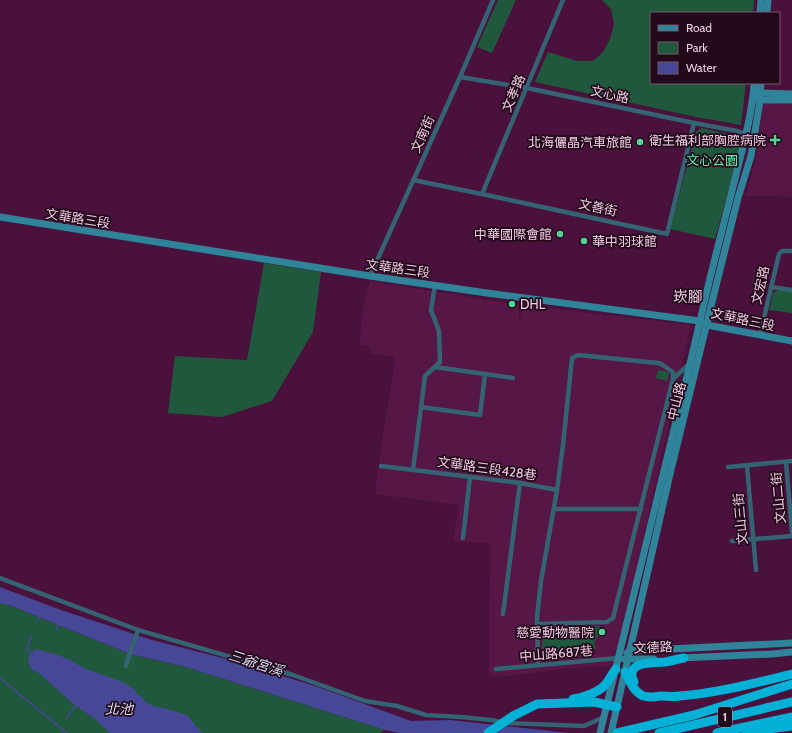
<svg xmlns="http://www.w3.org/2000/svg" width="792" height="733" viewBox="0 0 792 733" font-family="Cabin,'Noto Sans TC',sans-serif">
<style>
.built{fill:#561746}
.green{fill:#20583d}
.water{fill:#464796}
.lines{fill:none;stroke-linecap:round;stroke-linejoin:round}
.stream{stroke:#464796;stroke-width:1.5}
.street{stroke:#346473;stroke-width:4.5}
.secondary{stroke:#2f849a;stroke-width:7}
.highway{stroke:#02b1d5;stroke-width:9}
.highway-bridge{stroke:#02b1d5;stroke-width:9}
.poi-dot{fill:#54d396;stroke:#220a1b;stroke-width:1.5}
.labels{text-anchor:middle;stroke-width:3.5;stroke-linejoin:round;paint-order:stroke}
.shield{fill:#220a1b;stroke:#b291a6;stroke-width:1}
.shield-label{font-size:12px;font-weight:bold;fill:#efcbe2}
.street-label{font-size:13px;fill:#efcbe2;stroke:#220a1b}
.poi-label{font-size:13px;fill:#efcbe2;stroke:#220a1b;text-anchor:end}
.park-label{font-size:13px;fill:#61efab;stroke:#220a1b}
.water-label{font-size:14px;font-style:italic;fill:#d7daf1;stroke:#220a1b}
.quarter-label{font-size:15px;fill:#efcbe2;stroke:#220a1b}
</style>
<rect width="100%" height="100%" fill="#49113b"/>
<!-- built -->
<g class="built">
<polygon points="762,103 792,104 792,197 746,196 757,153"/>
<polygon points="370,281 519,305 519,323 523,305 691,325 615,664 604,668 599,666 575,668 498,677 489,674 490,543 453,541 459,505 375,494 382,441 395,362 393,357 371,354 371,347 359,345 363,309"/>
</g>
<!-- green -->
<g class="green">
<polygon points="498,0 516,0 492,53 477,47"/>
<polygon points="602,0 754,0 753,13 651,13 651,83 746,83 741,125 696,117 535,82 548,52 577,61 593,61 603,52 610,39 614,24 611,9"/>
<polygon points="702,128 737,136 740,148 715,239 670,229 696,132"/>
<polygon points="264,263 321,272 313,332 272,401 222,417 168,413 175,356 247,360"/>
<polygon points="780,289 792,291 792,313 769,310 773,293"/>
<polygon points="658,370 669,372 667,381 656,378"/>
<polygon points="0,603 12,606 130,654 186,667 385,730 379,733 0,733"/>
<polygon points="600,626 598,636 594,642 596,649 546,659 542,656 543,631 549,627"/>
</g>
<!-- water -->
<g class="water">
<polygon points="0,587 58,609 152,640 238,662 318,687 411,721 450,720 569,733 400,733 385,730 186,667 130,654 12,606 0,603"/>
<polygon points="36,649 58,655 68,659 86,669 123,682 133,689 146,702 153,706 175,711 188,716 202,733 110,733 95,719 70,701 39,673 33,670 29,664 28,660 30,654"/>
</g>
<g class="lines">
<!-- stream -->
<g class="stream">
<polyline points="37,621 40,616"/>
<polyline points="56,630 58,624"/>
<polyline points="31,655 27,650 31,635"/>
<polyline points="0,678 67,733"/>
<polyline points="66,719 77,704"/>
</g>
<!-- street -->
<g class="street">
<polyline points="460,77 527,88 694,123 737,131 755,138"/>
<polyline points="413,180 482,194 667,234 694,123"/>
<polyline points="482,194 563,0"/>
<polyline points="370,276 460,77 493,0"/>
<polyline points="771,287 792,290"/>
<polyline points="760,335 779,254 782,251 792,251"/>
<polyline points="435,367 513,378"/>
<polyline points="421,407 480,415 485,374"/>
<polyline points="786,462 792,532"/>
<polyline points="381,466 520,483 557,490"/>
<polyline points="747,466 756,570"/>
<polyline points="728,467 792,461"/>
<polyline points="413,470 425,376 440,362 439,331 431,310 435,285"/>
<polyline points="554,509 641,509"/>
<polyline points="463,538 470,477"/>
<polyline points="732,541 792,536"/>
<polyline points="0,578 138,630 293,675 365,701 397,706 426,715 461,717 491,720 506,723 584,726 604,717"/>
<polyline points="503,614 520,483"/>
<polyline points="538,624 607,622 613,618 673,379 688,365"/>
<polyline points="538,665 537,617 541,581 557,490 563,445 572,358 578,355 658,363 661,364 673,372 673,379"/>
<polyline points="126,666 128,659 138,630"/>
<polyline points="496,669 618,658"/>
</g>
<!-- secondary -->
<g class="secondary">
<polyline points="760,13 761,0"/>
<polyline points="767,13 768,0"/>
<polyline points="756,94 760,93 792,94"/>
<polyline points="757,98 760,100 792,100"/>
<polyline points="0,217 370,276 487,293 700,321 707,325 792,341"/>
<polyline points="627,653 629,651 792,643"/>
<polyline points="680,658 772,654 792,652"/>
<polyline points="624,659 654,659"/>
<path d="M600,733L690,364L710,278L743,147C748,126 753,105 754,83"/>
<polyline points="611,733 670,474 717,282 738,198 751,156 759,107 761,83"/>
</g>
<!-- highway -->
<g class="highway">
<path d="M625,672C630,681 633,691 643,696C650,698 655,697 661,696C667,696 674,697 680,696C718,693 755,683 792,674"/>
<path d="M634,682C624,661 652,663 665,662C671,661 678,659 684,658"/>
<path d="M573,699C583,698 599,692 605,685C610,680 611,674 616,669"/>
<polyline points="513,716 537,704 594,702 617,707"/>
<polyline points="746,732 792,726"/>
<polyline points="617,733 694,715 792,684"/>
<polyline points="659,733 792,702"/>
<polyline points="717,733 792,717"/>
</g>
<!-- highway-bridge -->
<polyline class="highway-bridge" points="488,733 513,716"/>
</g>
<!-- markers -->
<g class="poi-dot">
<path d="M773 134h4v4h4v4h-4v4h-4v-4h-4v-4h4z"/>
<circle cx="640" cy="142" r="4"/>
<circle cx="560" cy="234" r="4"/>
<circle cx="584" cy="241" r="4"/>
<circle cx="512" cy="304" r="4"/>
<circle cx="602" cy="632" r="4"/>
</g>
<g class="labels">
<!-- shield labels -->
<rect class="shield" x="718" y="707" width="14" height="20" rx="3"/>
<g class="shield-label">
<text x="725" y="721">1</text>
</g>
<!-- street labels -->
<g class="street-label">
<text transform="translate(513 93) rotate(-67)" y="5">文孝路</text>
<text transform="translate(610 94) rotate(12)" y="5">文心路</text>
<text transform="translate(422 134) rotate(-66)" y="5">文南街</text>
<text transform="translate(598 207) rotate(12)" y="5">文善街</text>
<text transform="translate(78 218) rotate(9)" y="5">文華路三段</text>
<text transform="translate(398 268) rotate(8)" y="5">文華路三段</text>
<text transform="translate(760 285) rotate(-77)" y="5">文宏路</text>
<text transform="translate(743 319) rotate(12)" y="5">文華路三段</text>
<text transform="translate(676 401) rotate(-76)" y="5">中山路</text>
<text transform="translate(487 468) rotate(8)" y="5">文華路三段428巷</text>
<text transform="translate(778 498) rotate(-95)" y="5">文山二街</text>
<text transform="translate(740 519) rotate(-95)" y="5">文山三街</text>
<text transform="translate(653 647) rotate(-2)" y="5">文德路</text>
<text transform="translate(556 653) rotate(-5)" y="5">中山路687巷</text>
</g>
<!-- poi labels -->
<g class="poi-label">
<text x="766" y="145">衛生福利部胸腔病院</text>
<text x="632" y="147">北海儷晶汽車旅館</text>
<text x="552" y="239">中華國際會館</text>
<text x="592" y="246" text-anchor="start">華中羽球館</text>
<text x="520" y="309" text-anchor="start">DHL</text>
<text x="594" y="637">慈愛動物醫院</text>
</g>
<!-- park labels -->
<g class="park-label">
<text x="712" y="165">文心公園</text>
</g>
<!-- water labels -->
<g class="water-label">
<text transform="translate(256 663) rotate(18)" y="5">三爺宮溪</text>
<text x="119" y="714">北池</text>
</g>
<!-- quarter labels -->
<g class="quarter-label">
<text x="688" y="302">崁腳</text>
</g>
</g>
<!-- legend -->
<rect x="650" y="12" width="130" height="72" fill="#220a1b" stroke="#74576b"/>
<rect x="658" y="25" width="20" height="6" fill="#2f849a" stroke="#74576b"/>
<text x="686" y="32" font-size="12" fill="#efcbe2">Road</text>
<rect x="658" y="42" width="20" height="12" fill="#20583d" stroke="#74576b"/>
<text x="686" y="52" font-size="12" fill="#efcbe2">Park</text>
<rect x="658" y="62" width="20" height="12" fill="#464796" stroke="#74576b"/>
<text x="686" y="72" font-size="12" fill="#efcbe2">Water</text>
</svg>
